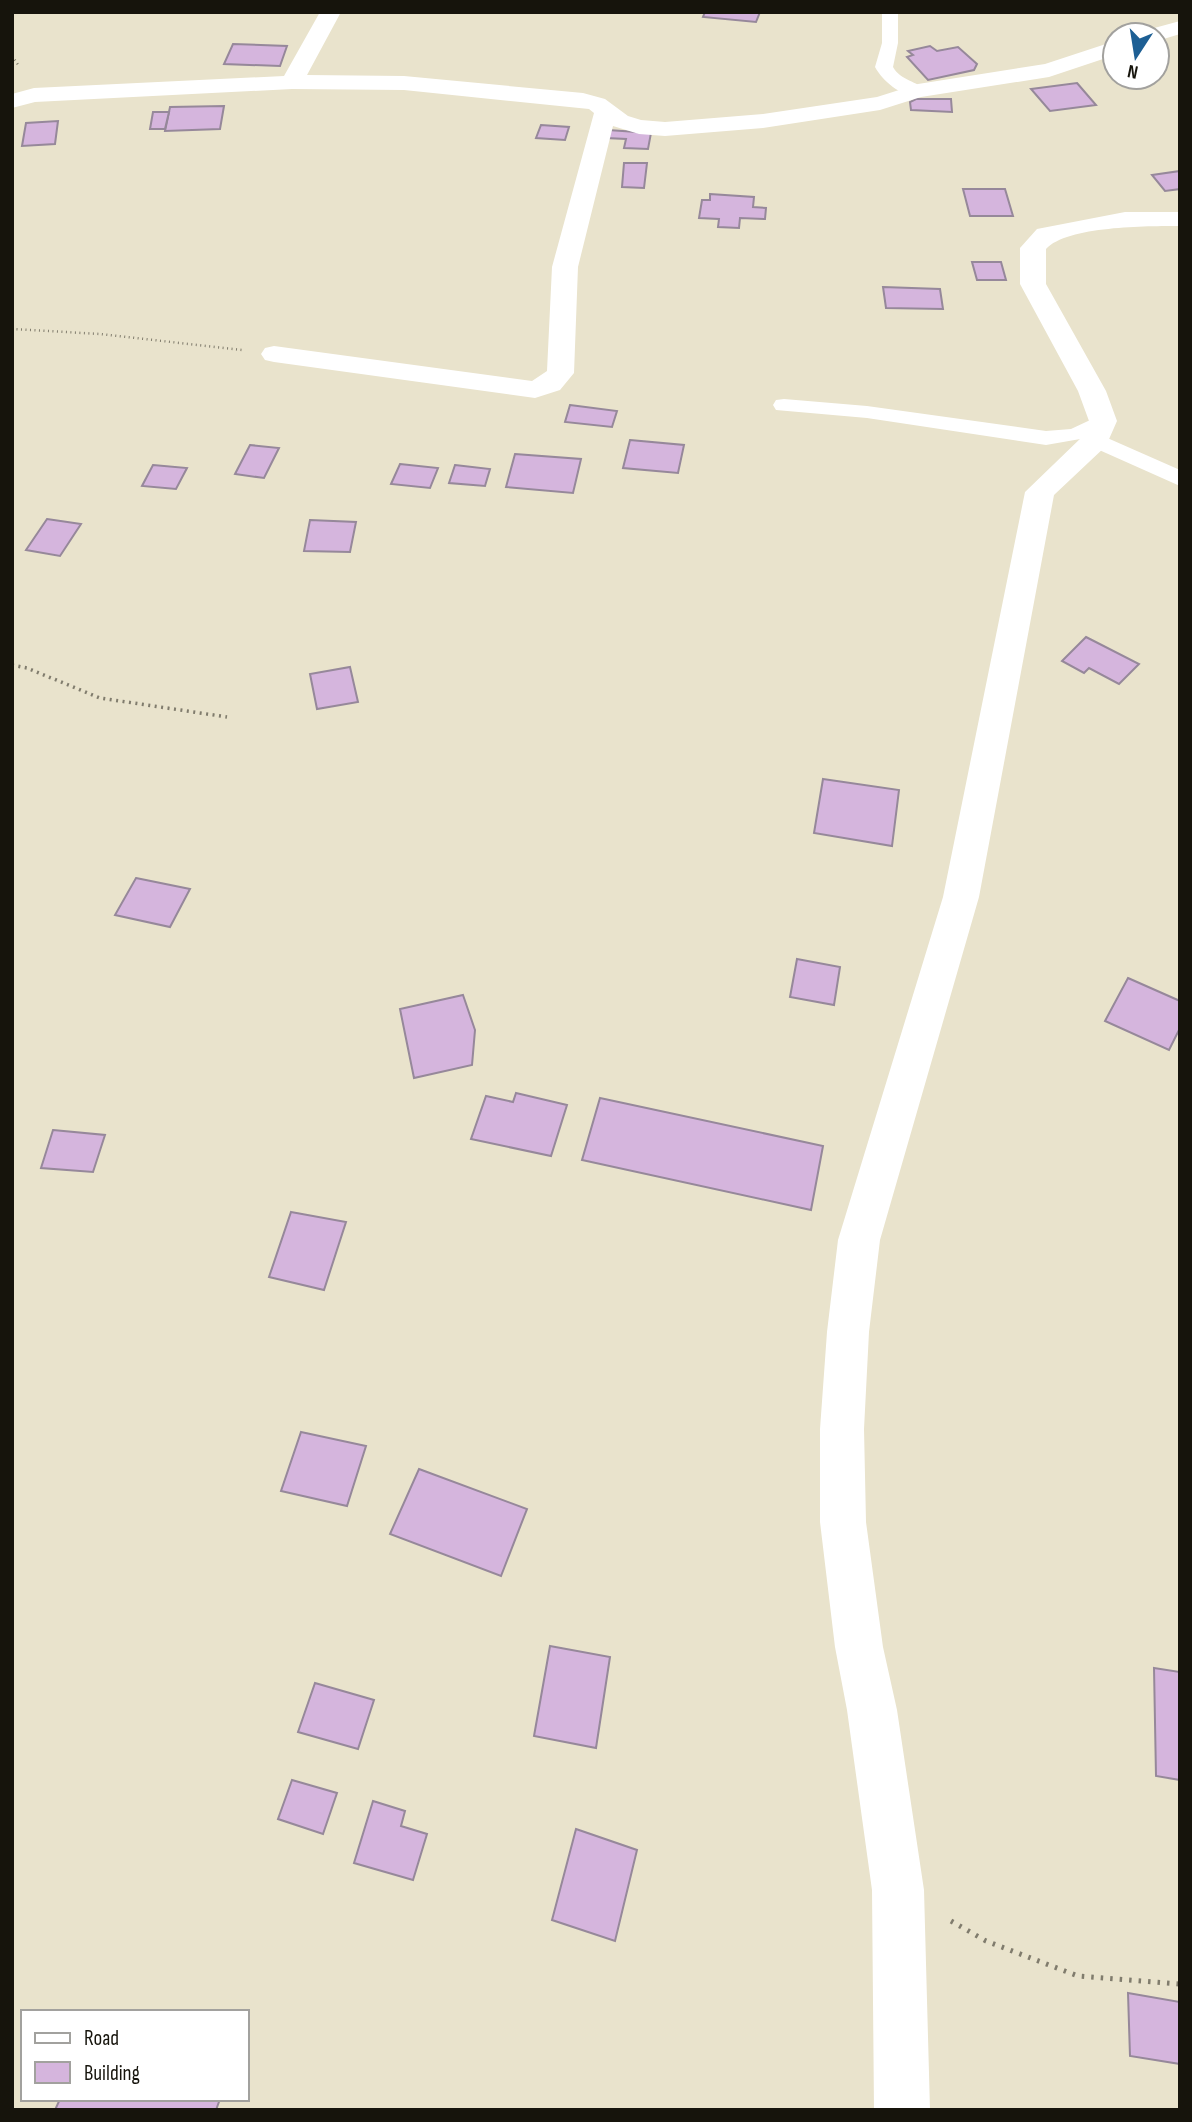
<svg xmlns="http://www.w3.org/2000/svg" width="1192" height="2122" viewBox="0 0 1192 2122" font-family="'Sofia Sans Condensed',sans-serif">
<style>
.building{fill:#d5b5dd;stroke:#96889a;stroke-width:2}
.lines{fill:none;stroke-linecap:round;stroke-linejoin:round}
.path-far2{stroke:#807c6d;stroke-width:2.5;stroke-dasharray:1 3.5;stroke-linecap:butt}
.path-far1{stroke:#807c6d;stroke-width:3.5;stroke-dasharray:2 4.5;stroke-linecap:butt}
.path{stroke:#807c6d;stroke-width:5;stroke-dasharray:2.5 7;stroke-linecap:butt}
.lane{fill:#fff;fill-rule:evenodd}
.street{fill:#fff;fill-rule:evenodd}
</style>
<rect width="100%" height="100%" fill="#e9e3cc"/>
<!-- building -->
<g class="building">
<polygon points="705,12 760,12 756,22 703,17"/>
<polygon points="233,44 287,46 280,66 224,64"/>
<polygon points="930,46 937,51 958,47 977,64 974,70 928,80 907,57 913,55 908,51"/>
<polygon points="1077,83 1096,105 1050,111 1031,89"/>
<polygon points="916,99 951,99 952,112 911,110 910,102"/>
<polygon points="224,106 220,129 165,131 170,107"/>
<polygon points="153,112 169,112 165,129 150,129"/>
<polygon points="58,121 55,144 22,146 26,123"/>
<polygon points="541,125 569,127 565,140 536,138"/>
<polygon points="608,130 651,133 648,149 624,148 626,139 606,138"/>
<polygon points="624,163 647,163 644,188 622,187"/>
<polygon points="1180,171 1180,189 1165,191 1152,175"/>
<polygon points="963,189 1005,189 1013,216 970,216"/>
<polygon points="710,194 754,197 753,207 766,208 765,219 740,218 739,228 718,227 719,219 699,218 702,200 710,200"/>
<polygon points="972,262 1001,262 1006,280 977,280"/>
<polygon points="883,287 940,289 943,309 886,308"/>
<polygon points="570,405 617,411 612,427 565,422"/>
<polygon points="630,440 684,445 678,473 623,468"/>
<polygon points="250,445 279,448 264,478 235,474"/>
<polygon points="515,454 581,459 573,493 506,487"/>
<polygon points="400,464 438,468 430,488 391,484"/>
<polygon points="153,465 187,468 176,489 142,486"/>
<polygon points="455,465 490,469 485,486 449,483"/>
<polygon points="47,519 81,524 60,556 26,550"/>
<polygon points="310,520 356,522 350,552 304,551"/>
<polygon points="1086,637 1139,664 1119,684 1089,668 1084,673 1062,661"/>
<polygon points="350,667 358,702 317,709 310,674"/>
<polygon points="823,779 899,790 892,846 814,833"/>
<polygon points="136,878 190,889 170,927 115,915"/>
<polygon points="797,959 840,967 834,1005 790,997"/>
<polygon points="1128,978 1180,1001 1180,1028 1169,1050 1105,1021"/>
<polygon points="463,995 475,1030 472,1065 414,1078 400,1009"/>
<polygon points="516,1093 567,1105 551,1156 471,1139 486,1096 513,1102"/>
<polygon points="600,1098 823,1146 811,1210 582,1160"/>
<polygon points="53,1130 105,1135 93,1172 41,1168"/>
<polygon points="291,1212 346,1222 324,1290 269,1277"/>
<polygon points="301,1432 366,1446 347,1506 281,1491"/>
<polygon points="419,1469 527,1509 501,1576 390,1534"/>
<polygon points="550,1646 610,1657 596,1748 534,1736"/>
<polygon points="1154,1668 1180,1672 1180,1780 1156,1776"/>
<polygon points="315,1683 374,1700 358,1749 298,1732"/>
<polygon points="292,1780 337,1793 323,1834 278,1819"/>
<polygon points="373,1801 405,1811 401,1826 427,1834 413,1880 354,1863"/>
<polygon points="576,1829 637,1850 615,1941 552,1920"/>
<polygon points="1128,1993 1180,2002 1180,2064 1130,2056"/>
<polygon points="60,2099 220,2099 216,2110 55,2110"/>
</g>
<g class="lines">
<!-- path-far2 -->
<g class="path-far2">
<polyline points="12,56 19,66"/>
<polyline points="12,329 100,334 242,350"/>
</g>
<!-- path-far1 -->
<polyline class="path-far1" points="12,665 27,668 100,698 227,717"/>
<!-- path -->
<polyline class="path" points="951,1921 986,1941 1078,1976 1180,1984"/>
<!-- lane -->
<g class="lane">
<path d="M882,12H898V43L893,67C901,81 917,81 927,91L924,95C905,100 884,83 875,67L882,43Z"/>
<polygon points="784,399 867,406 1046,431 1071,429 1103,414 1111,416 1114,421 1096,433 1180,470 1180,486 1088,445 1086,438 1046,445 867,418 776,410 773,405 776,400"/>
</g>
<!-- street -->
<g class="street">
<polygon points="320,12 341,12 307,75 404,76 583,93 605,99 628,116 641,120 665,122 763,114 877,97 918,84 1045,64 1115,41 1115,55 1049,77 921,97 880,110 763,128 665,136 639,134 613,126 578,267 574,373 560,390 535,398 274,362 265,360 261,354 265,348 274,346 532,381 547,371 552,267 594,113 589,109 404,90 292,89 35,102 12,108 12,94 34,88 284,76"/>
<polygon points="1180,21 1180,34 1157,41 1157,35 1144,35 1147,30"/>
<path d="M1125,212H1180V226C1147,226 1067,226 1046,249V284L1106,391L1117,421L1106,446L1054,495L979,897L880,1240L869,1332L864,1429L866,1522L883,1647L897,1710L924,1890L930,2110H874L872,1890L847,1710L835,1647L820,1522V1429L827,1332L838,1240L943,897L1025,492L1083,436L1089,421L1078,391L1020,284V248L1037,229Z"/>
</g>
</g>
<!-- border -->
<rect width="1192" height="2122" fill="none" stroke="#16140c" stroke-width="28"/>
<!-- legend -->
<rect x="21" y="2010" width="228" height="91" fill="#ffffff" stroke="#a2a19e" stroke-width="2"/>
<rect x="35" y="2033" width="35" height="10" fill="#ffffff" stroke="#a2a19e" stroke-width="2"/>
<text x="84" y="2045" font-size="21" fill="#16140c">Road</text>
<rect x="35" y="2062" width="35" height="21" fill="#d5b5dd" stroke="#a2a19e" stroke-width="2"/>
<text x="84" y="2080" font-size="21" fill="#16140c">Building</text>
<!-- north arrow -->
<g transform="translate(1136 56) rotate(192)"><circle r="33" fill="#ffffff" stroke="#a2a19e" stroke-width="2"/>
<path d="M0-5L12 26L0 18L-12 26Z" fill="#1d5f94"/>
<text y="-10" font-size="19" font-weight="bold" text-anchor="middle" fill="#16140c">N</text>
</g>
</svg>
